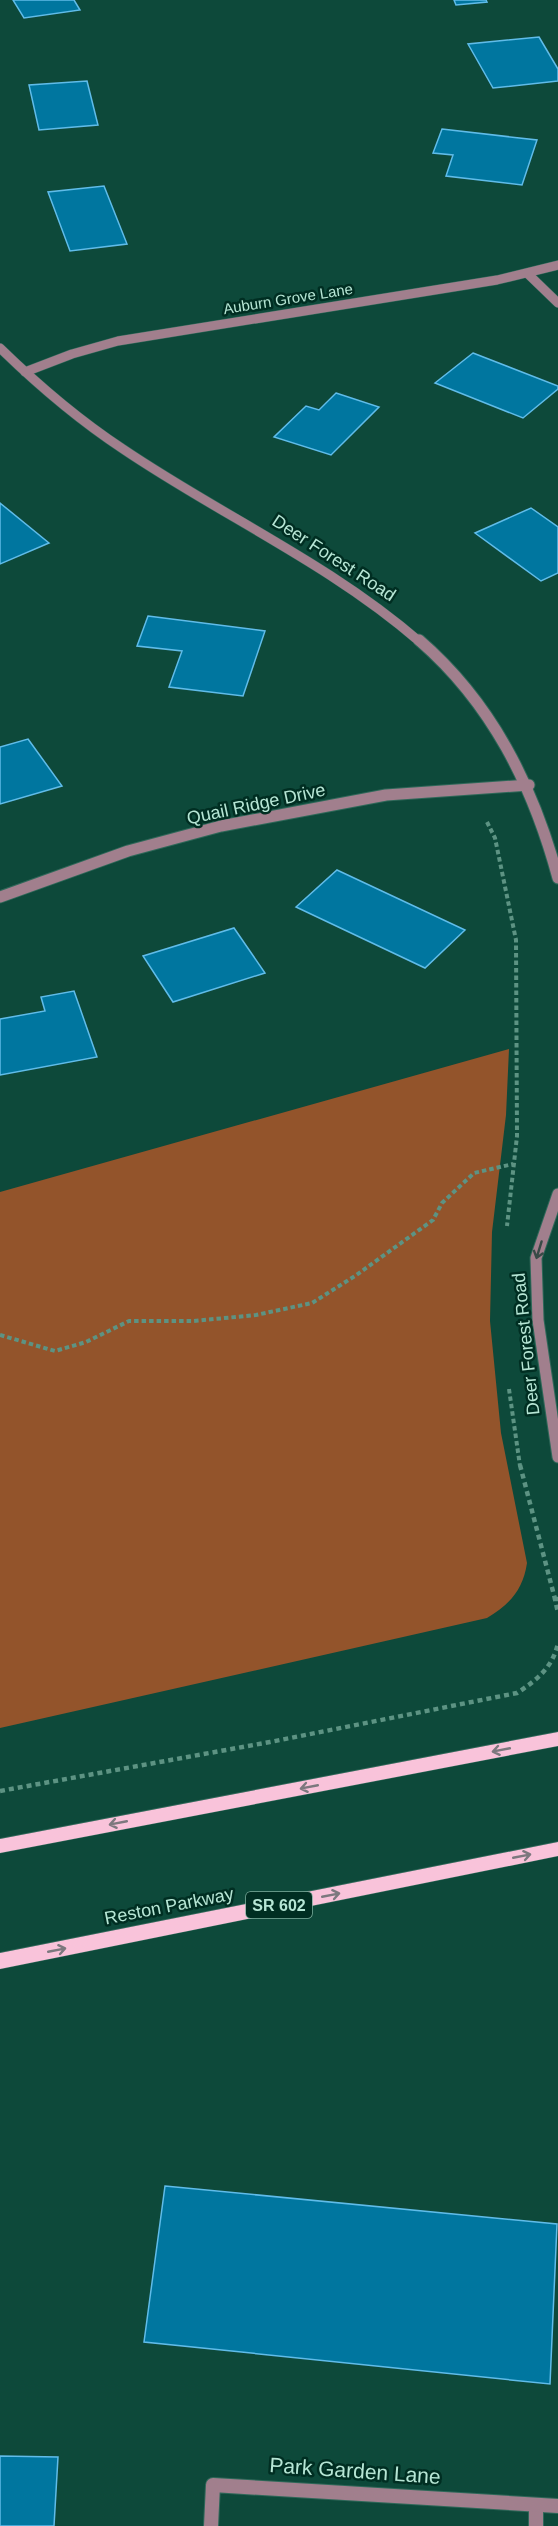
<svg xmlns="http://www.w3.org/2000/svg" width="558" height="2526" viewBox="0 0 558 2526" font-family="Arial,sans-serif">
<style>
.forest{fill:#93542b}
.building{fill:#00769f;stroke:#60bce9;stroke-width:1.5}
.lines{fill:none;stroke-linecap:round;stroke-linejoin:round}
.street-far2-casing{stroke:#2f6859;stroke-width:10}
.street-far1-casing{stroke:#2f6859;stroke-width:13}
.street-casing{stroke:#2f6859;stroke-width:16}
.primary-casing{stroke:#2f6859;stroke-width:1}
.path-far1{stroke:#5d9383;stroke-width:4;stroke-dasharray:4.5 3;stroke-linecap:butt}
.path{stroke:#5d9383;stroke-width:4.5;stroke-dasharray:5 4;stroke-linecap:butt}
.street-far2{stroke:#a17f8d;stroke-width:9}
.street-far1{stroke:#a17f8d;stroke-width:11}
.street{stroke:#a17f8d;stroke-width:14}
.primary{fill:#f9c3da;fill-rule:evenodd}
.oneway{stroke:#384a47}
.oneway2{stroke:#7c787e}
.labels{text-anchor:middle;stroke-width:5;stroke-linejoin:round;paint-order:stroke}
.far-street-label{font-size:15px;fill:#b6e6d5;stroke:#002e22}
.shield{fill:#002e22;stroke:#7faf9f;stroke-width:1.5}
.shield-label{font-size:16px;font-weight:bold;fill:#b6e6d5}
.street-label{font-size:18px;fill:#b6e6d5;stroke:#002e22}
.near-street-label{font-size:21px;fill:#b6e6d5;stroke:#002e22}
</style>
<rect width="100%" height="100%" fill="#0d493a"/>
<!-- forest -->
<path class="forest" d="M509,1049L506,1115L492,1232L490,1321L501,1433L527,1563C523,1590 510,1604 487,1618L0,1728V1192Z"/>
<!-- building -->
<g class="building">
<polygon points="13,0 74,0 80,10 24,18"/>
<polygon points="454,0 486,0 487,2 456,5"/>
<polygon points="539,37 558,69 558,81 493,88 468,44"/>
<polygon points="87,81 98,125 39,130 29,85"/>
<polygon points="442,129 537,140 522,185 446,176 453,155 433,153"/>
<polygon points="104,186 127,244 70,251 48,192"/>
<polygon points="473,353 558,386 558,389 523,418 435,383"/>
<polygon points="336,393 379,407 331,455 274,437 306,406 319,410"/>
<polygon points="0,503 49,543 0,564"/>
<polygon points="531,508 558,527 558,573 541,581 475,533"/>
<polygon points="148,616 265,631 243,696 169,687 182,651 137,646"/>
<polygon points="28,739 62,786 0,804 0,747"/>
<polygon points="337,870 465,930 425,968 296,907"/>
<polygon points="234,928 265,973 173,1002 143,956"/>
<polygon points="74,991 97,1057 0,1075 0,1019 45,1011 41,997"/>
<polygon points="165,2186 557,2224 550,2384 144,2342"/>
<polygon points="0,2456 58,2457 54,2526 0,2526"/>
</g>
<g class="lines">
<defs>
<g id="street-far2">
<polyline points="528,274 558,303"/>
<path d="M0,348C38,385 79,420 123,449C222,516 329,563 420,642"/>
<polyline points="25,372 72,354 118,341 497,280 558,265"/>
</g>
<g id="street-far1">
<path d="M419,640C492,703 533,786 558,878"/>
<polyline points="0,897 128,851 221,826 386,795 529,785"/>
<polyline points="558,1194 536,1258 538,1320 558,1457"/>
</g>
<g id="street">
<polyline points="536,2505 536,2526"/>
<polyline points="211,2526 213,2485 558,2506"/>
</g>
<g id="primary">
<polygon points="558,1732 558,1746 0,1853 0,1839"/>
<polygon points="558,1842 558,1856 0,1969 0,1953"/>
</g>
</defs>
<!-- street-far2 casing -->
<use href="#street-far2" class="street-far2-casing"/>
<!-- street-far1 casing -->
<use href="#street-far1" class="street-far1-casing"/>
<!-- street casing -->
<use href="#street" class="street-casing"/>
<!-- primary casing -->
<use href="#primary" class="primary-casing"/>
<!-- path-far1 -->
<g class="path-far1">
<polyline points="487,822 495,838 516,940 517,1136 507,1226"/>
<polyline points="0,1335 55,1351 86,1342 129,1321 194,1321 256,1315 312,1303 355,1276 433,1220 442,1203 474,1173 513,1164"/>
<polyline points="509,1389 520,1466"/>
</g>
<!-- path -->
<g class="path">
<polyline points="520,1465 555,1599"/>
<polyline points="558,1599 555,1599 558,1613"/>
<path d="M0,1791L270,1742L517,1693C537,1680 553,1667 558,1643"/>
</g>
<!-- street-far2 -->
<use href="#street-far2" class="street-far2"/>
<!-- street-far1 -->
<use href="#street-far1" class="street-far1"/>
<!-- street -->
<use href="#street" class="street"/>
<!-- primary -->
<use href="#primary" class="primary"/>
</g>
<!-- one-way arrows -->
<defs><path id="oneway-shaft" d="M-6 0H5M1.5-3L5.5 0L1.5 3" fill="none" stroke-width="1.6" stroke-linecap="round" stroke-linejoin="round" transform="scale(1.5)"/></defs>
<use class="oneway" href="#oneway-shaft" transform="translate(539 1250) rotate(107)"/>
<g class="oneway2">
<use href="#oneway-shaft" transform="translate(501 1750) rotate(169)"/>
<use href="#oneway-shaft" transform="translate(309 1787) rotate(169)"/>
<use href="#oneway-shaft" transform="translate(118 1823) rotate(169)"/>
<use href="#oneway-shaft" transform="translate(522 1856) rotate(-11)"/>
<use href="#oneway-shaft" transform="translate(331 1895) rotate(-11)"/>
<use href="#oneway-shaft" transform="translate(57 1950) rotate(-11)"/>
</g>
<g class="labels">
<!-- far-street labels -->
<g class="far-street-label">
<text transform="translate(288 299) rotate(-9)" y="5">Auburn Grove Lane</text>
</g>
<!-- shield labels -->
<rect class="shield" x="246" y="1892" width="66" height="26" rx="4.5"/>
<g class="shield-label">
<text x="279" y="1911">SR 602</text>
</g>
<!-- street labels -->
<g class="street-label">
<text transform="translate(334 558) rotate(33)" y="6">Deer Forest Road</text>
<text transform="translate(256 804) rotate(-12)" y="6">Quail Ridge Drive</text>
<text transform="translate(526 1344) rotate(-96)" y="6">Deer Forest Road</text>
<text transform="translate(169 1906) rotate(-11)" y="6">Reston Parkway</text>
</g>
<!-- near-street labels -->
<g class="near-street-label">
<text transform="translate(355 2471) rotate(4)" y="7">Park Garden Lane</text>
</g>
</g>
</svg>
